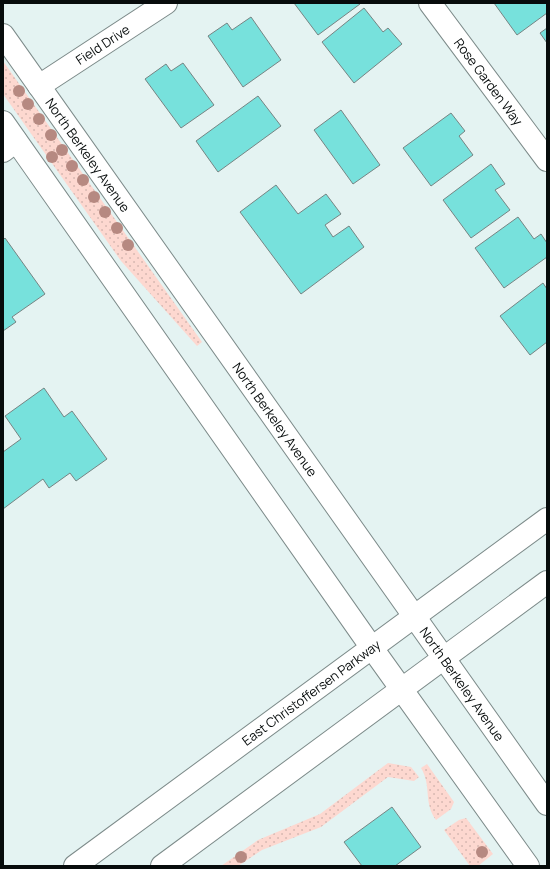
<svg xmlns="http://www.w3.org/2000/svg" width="550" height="869" viewBox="0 0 550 869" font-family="Manrope,sans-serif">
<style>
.grass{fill:url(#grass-dots)}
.building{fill:#77e1dc;stroke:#768483}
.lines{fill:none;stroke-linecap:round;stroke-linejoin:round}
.street-casing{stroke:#7d8b8a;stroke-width:24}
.secondary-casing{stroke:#7d8b8a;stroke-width:24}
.street{stroke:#fff;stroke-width:22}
.secondary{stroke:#fff;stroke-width:22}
.tree{fill:#b68981}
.labels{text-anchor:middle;stroke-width:3;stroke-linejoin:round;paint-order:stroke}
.street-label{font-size:13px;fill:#070c0c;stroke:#e4f3f2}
</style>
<defs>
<pattern id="grass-dots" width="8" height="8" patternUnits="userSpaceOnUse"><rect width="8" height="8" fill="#fdd8d0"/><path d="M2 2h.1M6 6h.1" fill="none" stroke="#d7b8b1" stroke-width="1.8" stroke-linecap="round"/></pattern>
</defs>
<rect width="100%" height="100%" fill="#e4f3f2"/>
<!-- grass -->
<g class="grass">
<polygon points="3,61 202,342 197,346 121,261 3,94"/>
<polygon points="388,763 411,767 419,777 414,781 388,777 321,827 262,850 238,866 221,866 258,840 320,814"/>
<path d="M427,764L454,802L451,809L436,820C423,802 432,786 421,768Z"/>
<polygon points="466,818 493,854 478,866 470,866 444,830 459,820"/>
</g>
<!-- building -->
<g class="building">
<polygon points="294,3 359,3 360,4 318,35"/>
<polygon points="494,3 547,3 547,13 517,35"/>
<polygon points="364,8 383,32 388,28 402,44 354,83 322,42"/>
<polygon points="251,17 281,60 243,87 208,36 227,23 232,30"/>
<polygon points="547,28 547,43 540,33"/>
<polygon points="183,63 214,105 181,128 145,79 166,64 171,71"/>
<polygon points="258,96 281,126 218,172 196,141"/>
<polygon points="341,110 380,165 353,184 314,130"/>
<polygon points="451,113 465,131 459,136 473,155 431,186 403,148"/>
<polygon points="491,164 505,184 495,190 510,210 471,238 443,200"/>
<polygon points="276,185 298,214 326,194 341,214 325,225 333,237 349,226 364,247 301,294 240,212"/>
<polygon points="518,217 534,239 541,234 547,243 547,257 504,288 475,248"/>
<polygon points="5,238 45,294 12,317 16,322 3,331 3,240"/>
<polygon points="543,283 547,289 547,342 530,355 500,316"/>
<polygon points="44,388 64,417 72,411 107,459 76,481 70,473 49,488 43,479 3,509 3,452 21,439 5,416"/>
<polygon points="392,807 421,847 395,866 362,866 344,842"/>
</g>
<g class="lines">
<defs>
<g id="street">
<path id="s1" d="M430,3L547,160"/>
<path id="s2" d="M39,86L166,3"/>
<polyline points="3,151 16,141"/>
</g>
<g id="secondary">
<path id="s3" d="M3,35L547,804"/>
<polyline points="3,122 372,648 528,866"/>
<path id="s4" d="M75,866L547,519"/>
<polyline points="162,866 547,582"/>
</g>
</defs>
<!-- street casing -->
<use href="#street" class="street-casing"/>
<!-- secondary casing -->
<use href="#secondary" class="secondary-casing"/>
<!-- street -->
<use href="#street" class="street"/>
<!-- secondary -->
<use href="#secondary" class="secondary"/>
</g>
<!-- trees -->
<g class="tree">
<circle cx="19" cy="91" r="6"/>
<circle cx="28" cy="104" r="6"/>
<circle cx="39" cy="119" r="6"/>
<circle cx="51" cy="135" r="6"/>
<circle cx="62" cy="150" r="6"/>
<circle cx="52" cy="157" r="6"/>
<circle cx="72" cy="166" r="6"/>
<circle cx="83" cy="180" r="6"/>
<circle cx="94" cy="197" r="6"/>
<circle cx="105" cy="212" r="6"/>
<circle cx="117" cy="228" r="6"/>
<circle cx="128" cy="245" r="6"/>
<circle cx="482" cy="852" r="6"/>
<circle cx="241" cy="857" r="6"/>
</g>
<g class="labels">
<!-- street labels -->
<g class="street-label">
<text dy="5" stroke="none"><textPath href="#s2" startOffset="76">Field Drive</textPath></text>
<text dy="5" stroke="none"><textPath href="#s1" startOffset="98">Rose Garden Way</textPath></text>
<text dy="5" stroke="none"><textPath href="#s3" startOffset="147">North Berkeley Avenue</textPath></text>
<text dy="5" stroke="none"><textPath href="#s3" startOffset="471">North Berkeley Avenue</textPath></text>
<text dy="5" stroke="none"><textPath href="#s3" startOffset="795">North Berkeley Avenue</textPath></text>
<text dy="5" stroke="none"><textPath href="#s4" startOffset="293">East Christoffersen Parkway</textPath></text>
</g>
</g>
<!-- border -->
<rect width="550" height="869" fill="none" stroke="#070c0c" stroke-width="8"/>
</svg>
